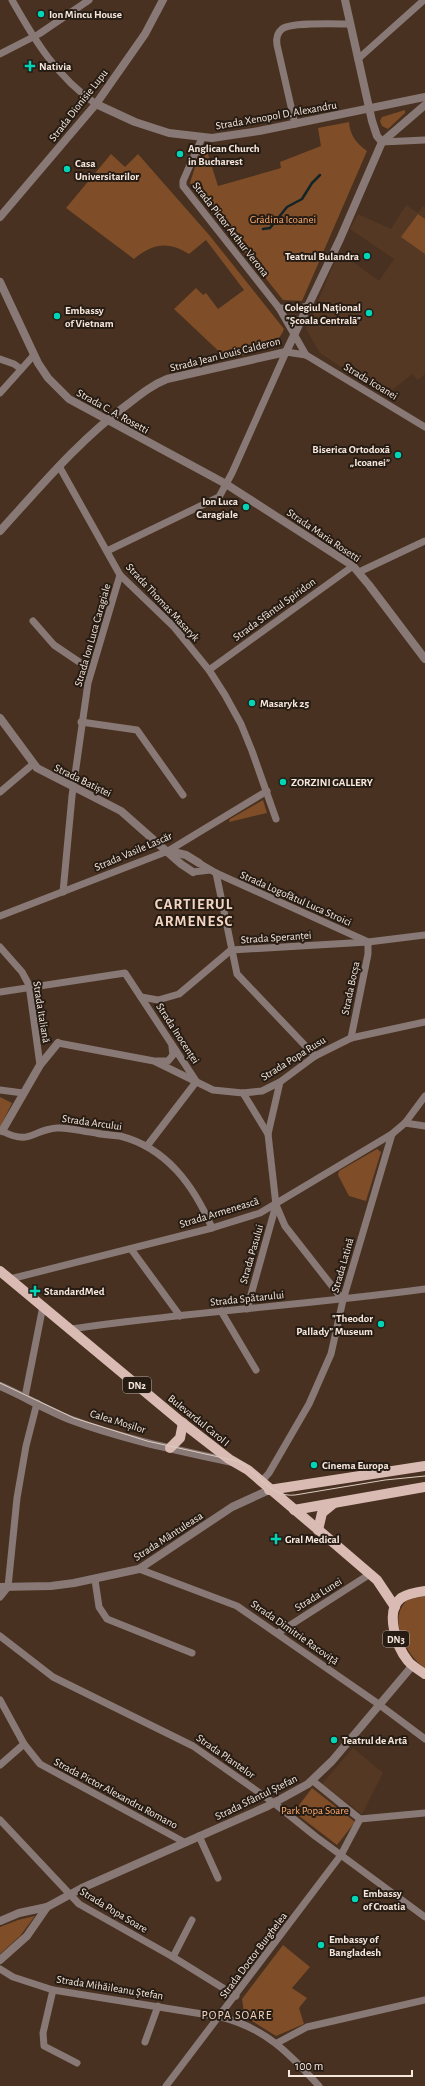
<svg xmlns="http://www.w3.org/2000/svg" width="425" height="2086" viewBox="0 0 425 2086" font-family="'Alegreya Sans',sans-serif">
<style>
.built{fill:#553823}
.green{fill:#7f4d27}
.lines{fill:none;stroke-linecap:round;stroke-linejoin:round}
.stream{stroke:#132428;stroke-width:2.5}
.minor{stroke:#887976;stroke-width:7}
.tertiary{stroke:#887976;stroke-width:8}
.primary{stroke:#dabbb4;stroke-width:10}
.tram{stroke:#ddcdc1;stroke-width:1}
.poi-dot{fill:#00d5b7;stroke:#261c14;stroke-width:1.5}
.labels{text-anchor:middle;stroke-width:4;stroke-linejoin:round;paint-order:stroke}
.shield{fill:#261c14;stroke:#b8aba1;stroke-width:1}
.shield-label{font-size:10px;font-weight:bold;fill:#f7e8dd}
.poi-label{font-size:11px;font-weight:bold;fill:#f7e8dd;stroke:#261c14;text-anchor:start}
.street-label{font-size:11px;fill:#f7e8dd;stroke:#261c14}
.park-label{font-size:11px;fill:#fdac71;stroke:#261c14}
.neighbourhood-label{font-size:12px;letter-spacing:1px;fill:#f3d5c1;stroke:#261c14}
.district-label{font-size:15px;font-weight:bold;letter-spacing:1px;fill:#f3d5c1;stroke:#261c14}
</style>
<rect width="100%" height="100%" fill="#483120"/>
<!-- built -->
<g class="built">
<polygon points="406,205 418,213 423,206 425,207 425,374 418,380 412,374 385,396 320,353 306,329 339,252 379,281 394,259 350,229 358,214 391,229"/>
<polygon points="353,1748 383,1773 362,1814 322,1784"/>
</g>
<!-- green -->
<g class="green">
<polygon points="405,110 405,113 388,129 382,126 380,121 382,117"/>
<path d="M349,122C350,135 356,143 367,151L302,301L283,300L190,183L200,151H207L218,186L281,168L280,162L321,146L318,128Z"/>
<path d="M111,154L125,167L138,154L210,236L284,329C277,350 246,353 227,359L174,309L196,288L203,295L206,293L218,309L244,290L206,240L189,254C168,241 153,243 134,259L66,208Z"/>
<polygon points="418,214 425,219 425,254 401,237"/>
<polygon points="263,800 267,813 229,822 230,819"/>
<polygon points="0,1097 12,1103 0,1127"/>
<polygon points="377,1149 381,1152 366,1201 349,1196 338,1175 339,1171"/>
<path d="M425,1596V1668C410,1659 393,1629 400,1611C401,1607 404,1604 407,1600Z"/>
<polygon points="312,1788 355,1822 337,1845 294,1812"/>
<polygon points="35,1916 20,1936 0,1954 0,1927 18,1920"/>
<polygon points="283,1945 310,1967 292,1988 307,1998 299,2008 304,2024 276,2036 252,2021 244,2013 242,1999"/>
</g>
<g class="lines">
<!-- stream -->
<polyline class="stream" points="263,229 270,228 287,207 302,199 312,183 320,175"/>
<!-- minor -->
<g class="minor">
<path d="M12,0C35,41 57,77 96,104"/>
<polyline points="0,54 39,34 89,0"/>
<polyline points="358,59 424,0"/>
<path d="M295,124L277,45C276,39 277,33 282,29C291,22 337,24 350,24"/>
<polyline points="202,138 183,181 183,186 279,308 306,355"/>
<polyline points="382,142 425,140"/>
<polyline points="279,308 298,309 309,305"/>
<polyline points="0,359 14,364 21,369"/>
<polyline points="0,393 34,355"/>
<polyline points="59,466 120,575 174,627 209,670 225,695 241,724 252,751 276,819"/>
<polyline points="107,551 219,497 232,473 286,352 306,355 425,427"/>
<polyline points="359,572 425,541"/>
<polyline points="33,621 54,645 91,670"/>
<polyline points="209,670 353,566"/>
<polyline points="81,722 137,730 183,795"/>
<polyline points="0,792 33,764"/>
<polyline points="199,863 216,873 366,941"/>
<polyline points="193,872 210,870"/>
<polyline points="216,873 237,974 315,1056"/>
<polyline points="63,892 72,796 88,683 120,575"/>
<polyline points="0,916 168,851 267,791"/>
<polyline points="0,947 22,972 29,985 40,1065"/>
<polyline points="0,992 125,973 196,1081"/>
<polyline points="141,997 158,1000 179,994 231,950 368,942 425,935"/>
<polyline points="351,1038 368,954 368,942"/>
<polyline points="58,1043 154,1061 213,1090 243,1093 262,1091 280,1082 315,1056 351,1038 425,1022"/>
<polyline points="157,1061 168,1061 173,1055 172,1047"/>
<polyline points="280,1082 268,1134 276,1205 285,1226 343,1300"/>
<polyline points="0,1090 23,1093"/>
<polyline points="243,1093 268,1134"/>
<polyline points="405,1123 425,1126"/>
<path d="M2,1131C31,1146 31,1130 57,1128C69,1127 84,1132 96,1133C104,1135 113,1135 120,1136C167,1148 194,1186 212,1228"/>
<polyline points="147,1146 196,1082"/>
<polyline points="131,1249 180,1316"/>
<polyline points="10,1279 212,1228 260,1213 392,1134 405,1123 425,1096"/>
<polyline points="247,1309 276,1205"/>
<polyline points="221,1311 256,1370"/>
<path d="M71,1329C188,1312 307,1305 425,1289"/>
<polyline points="25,1397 43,1306"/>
<polyline points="261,1482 269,1473 309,1404 331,1354 343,1300 392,1134"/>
<polyline points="139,1569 237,1606 377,1703 425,1739"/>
<polyline points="95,1580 99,1607 107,1619 192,1653"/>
<polyline points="0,1597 8,1587 17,1498 26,1446 37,1403"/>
<polyline points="278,1633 370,1574"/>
<polyline points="0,1636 53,1677 193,1746 274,1803 315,1836 425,1917"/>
<polyline points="0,1700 24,1744 40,1764 184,1842"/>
<polyline points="0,1765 24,1744"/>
<polyline points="313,1781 360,1819"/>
<polyline points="360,1819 425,1813"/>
<polyline points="0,1820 79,1904 173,1957 236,1996"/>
<polyline points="199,1836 218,1878"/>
<polyline points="173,1957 192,1920"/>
<path d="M0,1969L13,1977L53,1990L221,2017C265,2028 289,2053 319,2086"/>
<polyline points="53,1990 43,2033 44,2046 77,2063"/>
<polyline points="145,2042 158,2006"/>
<polyline points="277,2043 307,2027 425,2000"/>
<polyline points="166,2086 341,1855 360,1819"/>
</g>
<!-- tertiary -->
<g class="tertiary">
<polyline points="345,0 372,121 377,136 382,142"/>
<polyline points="96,104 135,122 169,133 212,138 259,131 425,97"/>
<polyline points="0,217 96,104 145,34 163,0"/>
<polyline points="0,282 38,363 48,378 69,399 226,484 353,566 369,585 425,659"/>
<path d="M0,531C41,486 79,440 128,404C141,394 152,385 167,379L286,352L340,239L382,142L425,105"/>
<polyline points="0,718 37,768 121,811 181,864 193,872"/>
<polyline points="169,851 186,855 199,863"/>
<polyline points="2,1131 40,1065 58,1043"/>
<path d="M0,1386C23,1396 45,1409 69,1419C122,1439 177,1450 232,1462"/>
<polyline points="0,1587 51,1586 74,1583 139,1569 232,1507 269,1490"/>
<polyline points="0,1921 19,1913 47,1907 82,1888 268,1806 308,1784 332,1761 413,1665"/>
<polyline points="0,1960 27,1936 47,1907"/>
</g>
<!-- primary -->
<g class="primary">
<polyline points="0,1271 180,1421 229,1459 248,1470 335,1544 377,1580 395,1607"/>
<polyline points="170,1448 180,1438 183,1423"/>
<polyline points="269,1490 425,1466"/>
<polyline points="294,1510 425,1487"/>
<polyline points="318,1530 322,1513 333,1504"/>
<path d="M425,1591C418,1592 407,1594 401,1598C384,1611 397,1648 408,1661C412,1666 419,1670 425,1674"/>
</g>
<!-- tram -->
<path class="tram" d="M0,1383L74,1418L147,1441L237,1461C258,1470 269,1498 295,1495L385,1480L425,1476"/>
</g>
<!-- markers -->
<g class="poi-dot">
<circle cx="41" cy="14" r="4"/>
<path d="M28 60h4v4h4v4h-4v4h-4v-4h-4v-4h4z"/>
<circle cx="180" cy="154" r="4"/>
<circle cx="67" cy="169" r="4"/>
<circle cx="367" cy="256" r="4"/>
<circle cx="369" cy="313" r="4"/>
<circle cx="57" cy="316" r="4"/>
<circle cx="398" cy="455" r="4"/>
<circle cx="246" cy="507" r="4"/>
<circle cx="252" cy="703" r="4"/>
<circle cx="283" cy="782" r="4"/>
<path d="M33 1285h4v4h4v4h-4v4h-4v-4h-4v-4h4z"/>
<circle cx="381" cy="1324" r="4"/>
<circle cx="314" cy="1465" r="4"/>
<path d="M274 1533h4v4h4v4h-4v4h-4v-4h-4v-4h4z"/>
<circle cx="334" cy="1740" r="4"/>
<circle cx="355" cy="1899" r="4"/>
<circle cx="321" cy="1945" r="4"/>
</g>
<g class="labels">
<!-- shield labels -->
<g class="shield">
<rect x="123" y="1377" width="28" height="16" rx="3"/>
<rect x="383" y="1631" width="26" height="16" rx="3"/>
</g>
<g class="shield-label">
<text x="137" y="1389">DN2</text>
<text x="396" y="1643">DN3</text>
</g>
<!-- poi labels -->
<g class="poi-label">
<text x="49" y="18">Ion Mincu House</text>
<text x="39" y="70">Nativia</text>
<text x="188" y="152">Anglican Church<tspan x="188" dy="13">in Bucharest</tspan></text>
<text x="75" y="167">Casa<tspan x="75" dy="13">Universitarilor</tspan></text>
<text x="359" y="260" text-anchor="end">Teatrul Bulandra</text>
<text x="361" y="311" text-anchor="end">Colegiul Național<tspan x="361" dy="13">"Școala Centrală"</tspan></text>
<text x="65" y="314">Embassy<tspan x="65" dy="13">of Vietnam</tspan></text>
<text x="390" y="453" text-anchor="end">Biserica Ortodoxă<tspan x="390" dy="13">„Icoanei”</tspan></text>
<text x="238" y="505" text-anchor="end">Ion Luca<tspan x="238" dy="13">Caragiale</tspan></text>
<text x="260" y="707">Masaryk 25</text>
<text x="291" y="786">ZORZINI GALLERY</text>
<text x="44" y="1295">StandardMed</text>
<text x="373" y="1322" text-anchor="end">"Theodor<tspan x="373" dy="13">Pallady" Museum</tspan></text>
<text x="322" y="1469">Cinema Europa</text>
<text x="285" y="1543">Gral Medical</text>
<text x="342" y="1744">Teatrul de Artă</text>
<text x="363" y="1897">Embassy<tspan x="363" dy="13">of Croatia</tspan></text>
<text x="329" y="1943">Embassy of<tspan x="329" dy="13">Bangladesh</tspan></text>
</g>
<!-- street labels -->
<g class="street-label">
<text transform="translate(78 105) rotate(-52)" y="4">Strada Dionisie Lupu</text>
<text transform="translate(276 115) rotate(-10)" y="4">Strada Xenopol D. Alexandru</text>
<text transform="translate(231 229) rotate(52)" y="4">Strada Pictor Arthur Verona</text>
<text transform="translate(225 354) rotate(-14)" y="4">Strada Jean Louis Calderon</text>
<text transform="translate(371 381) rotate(31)" y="4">Strada Icoanei</text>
<text transform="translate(113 411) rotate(29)" y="4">Strada C. A. Rosetti</text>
<text transform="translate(324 535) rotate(34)" y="4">Strada Maria Rosetti</text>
<text transform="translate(163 602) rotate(47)" y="4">Strada Thomas Masaryk</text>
<text transform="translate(274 609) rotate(-36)" y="4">Strada Sfântul Spiridon</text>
<text transform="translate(92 635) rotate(-74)" y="4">Strada Ion Luca Caragiale</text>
<text transform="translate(83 780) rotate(26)" y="4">Strada Batiștei</text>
<text transform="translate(133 851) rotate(-23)" y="4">Strada Vasile Lascăr</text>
<text transform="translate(296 898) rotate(24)" y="4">Strada Logofătul Luca Stroici</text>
<text transform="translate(276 937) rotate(-4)" y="4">Strada Speranței</text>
<text transform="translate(350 988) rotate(-78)" y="4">Strada Bocșa</text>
<text transform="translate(42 1012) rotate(81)" y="4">Strada Italiană</text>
<text transform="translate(178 1033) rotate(57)" y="4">Strada Inocenței</text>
<text transform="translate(293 1058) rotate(-32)" y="4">Strada Popa Rusu</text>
<text transform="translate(92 1122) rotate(8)" y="4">Strada Arcului</text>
<text transform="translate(219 1212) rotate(-17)" y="4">Strada Armenească</text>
<text transform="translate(251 1254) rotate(-74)" y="4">Strada Pasului</text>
<text transform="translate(342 1265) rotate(-74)" y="4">Strada Latină</text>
<text transform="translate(247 1298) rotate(-6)" y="4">Strada Spătarului</text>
<text transform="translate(199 1420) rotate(39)" y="4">Bulevardul Carol I</text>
<text transform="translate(118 1421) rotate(17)" y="4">Calea Moșilor</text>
<text transform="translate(168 1536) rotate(-33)" y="4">Strada Mântuleasa</text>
<text transform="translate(318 1594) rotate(-32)" y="4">Strada Lunei</text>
<text transform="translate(295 1632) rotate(35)" y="4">Strada Dimitrie Racoviță</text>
<text transform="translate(226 1756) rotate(35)" y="4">Strada Plantelor</text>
<text transform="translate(116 1793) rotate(28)" y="4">Strada Pictor Alexandru Romano</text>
<text transform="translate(256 1797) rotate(-26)" y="4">Strada Sfântul Ștefan</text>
<text transform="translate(114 1910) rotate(31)" y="4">Strada Popa Soare</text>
<text transform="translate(253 1955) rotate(-53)" y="4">Strada Doctor Burghelea</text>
<text transform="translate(110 1987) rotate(9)" y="4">Strada Mihăileanu Ștefan</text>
</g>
<!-- park labels -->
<g class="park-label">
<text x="283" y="223">Grădina Icoanei</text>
<text x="315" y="1814">Park Popa Soare</text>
</g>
<!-- neighbourhood labels -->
<g class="neighbourhood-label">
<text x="237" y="2019">POPA SOARE</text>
</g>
<!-- district labels -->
<g class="district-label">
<text x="194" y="909">CARTIERUL<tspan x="194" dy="17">ARMENESC</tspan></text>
</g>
</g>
<!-- scale -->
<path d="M289 2070v6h123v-6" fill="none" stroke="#f7e8dd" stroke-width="2"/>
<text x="295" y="2070" font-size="12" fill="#f7e8dd" stroke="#261c14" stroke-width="3" paint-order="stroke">100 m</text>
</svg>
